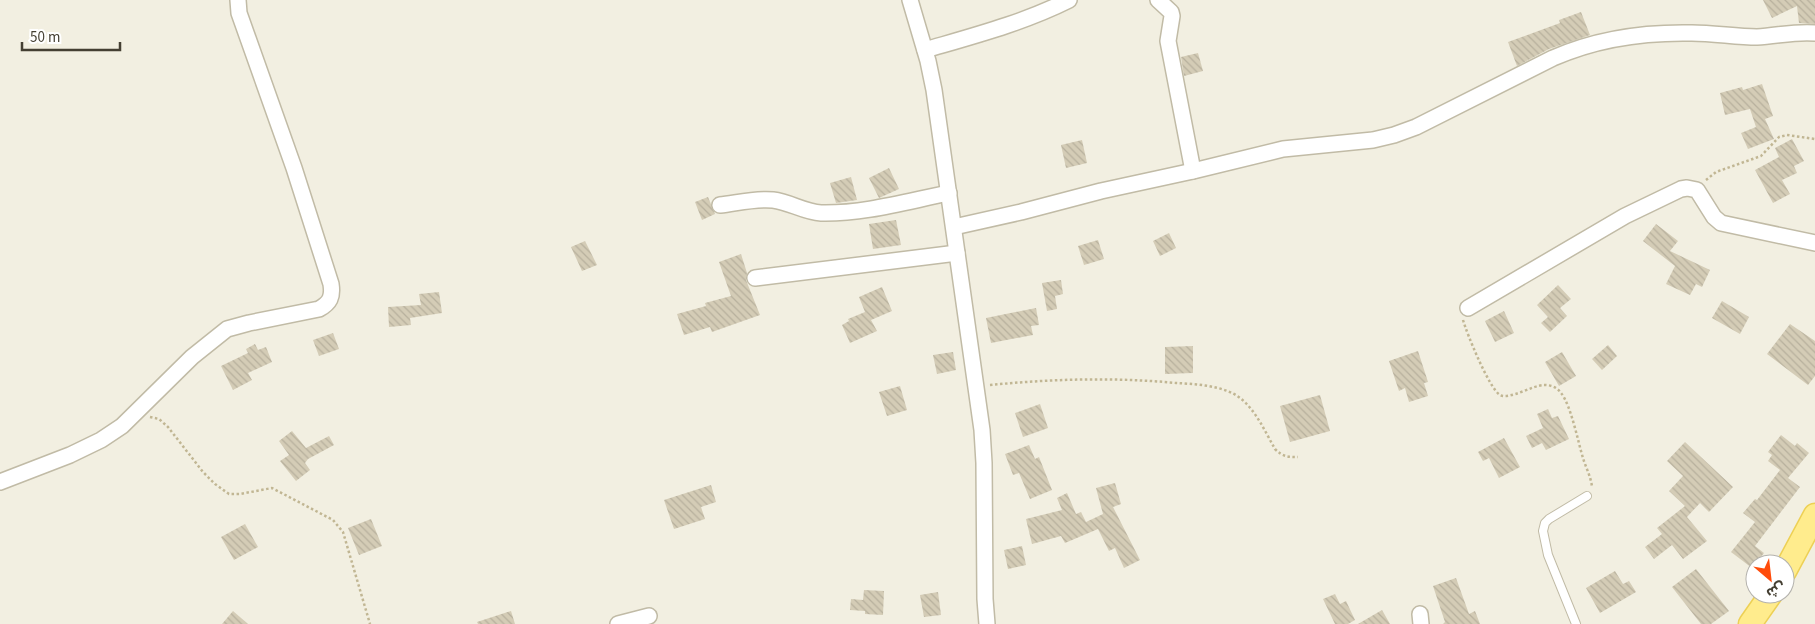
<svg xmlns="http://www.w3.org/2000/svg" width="1815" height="624" viewBox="0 0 1815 624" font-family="'Source Sans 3','Noto Sans Arabic',sans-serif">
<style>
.building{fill:url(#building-back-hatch)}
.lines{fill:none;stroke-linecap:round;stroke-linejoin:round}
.service-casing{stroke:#c1bba6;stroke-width:10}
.minor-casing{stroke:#c1bba6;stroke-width:18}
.primary-casing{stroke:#edd055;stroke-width:25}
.path{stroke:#c1b693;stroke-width:2.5;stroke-dasharray:2.5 2.5;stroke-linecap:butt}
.service{stroke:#fff;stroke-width:8}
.minor{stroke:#fff;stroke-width:15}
.primary{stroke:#ffec8d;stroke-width:22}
</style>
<defs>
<pattern id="building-back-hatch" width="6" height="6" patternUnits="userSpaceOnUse" patternTransform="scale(1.25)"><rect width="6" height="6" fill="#d4ccb6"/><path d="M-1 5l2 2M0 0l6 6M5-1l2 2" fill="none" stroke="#b7b09d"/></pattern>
</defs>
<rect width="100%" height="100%" fill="#f2efe1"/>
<!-- building -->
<g class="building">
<polygon points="1763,0 1815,0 1815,24 1799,23 1797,6 1772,18"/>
<polygon points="1581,12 1590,35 1549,49 1517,66 1508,42 1560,23 1559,20"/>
<polygon points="1198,53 1203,71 1184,76 1181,57"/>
<polygon points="1762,84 1773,116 1765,119 1774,139 1748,149 1741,133 1756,127 1750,109 1725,115 1720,93 1742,87 1743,90"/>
<polygon points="1792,139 1804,161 1794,166 1797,173 1782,180 1790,194 1773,203 1755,170 1779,157 1775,148"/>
<polygon points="1082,140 1087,163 1066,168 1061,145"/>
<polygon points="889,168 899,189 879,198 869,178"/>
<polygon points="851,177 857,200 836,203 830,183"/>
<polygon points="708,197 715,214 702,220 695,202"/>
<polygon points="896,220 901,245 873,249 869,224"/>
<polygon points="1656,224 1678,241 1670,251 1710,270 1702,287 1696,284 1690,295 1666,284 1675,266 1643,241"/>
<polygon points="1169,233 1176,248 1160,256 1153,241"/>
<polygon points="1098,240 1104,259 1084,265 1078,246"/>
<polygon points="585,241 597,265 582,271 571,247"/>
<polygon points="741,254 747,273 746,280 760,315 712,332 710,327 684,335 677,314 706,306 705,303 731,296 719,262"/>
<polygon points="1061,280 1063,294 1055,296 1057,309 1047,311 1042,283"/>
<polygon points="1558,285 1571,299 1560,308 1567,316 1550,332 1541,323 1548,317 1537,305"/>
<polygon points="882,287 892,311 871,320 877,331 850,343 842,325 849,321 848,319 865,312 859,297"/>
<polygon points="439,292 442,313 410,318 411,325 389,327 388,307 421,305 419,294"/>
<polygon points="1722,301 1749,317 1740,334 1712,318"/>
<polygon points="1036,308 1039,325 1031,326 1033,335 991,343 986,318"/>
<polygon points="1504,311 1514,333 1495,342 1485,321"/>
<polygon points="1790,324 1815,341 1815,376 1808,385 1767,354"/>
<polygon points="333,333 339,349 319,356 313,340"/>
<polygon points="255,344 258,350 266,347 272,362 248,373 252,380 233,390 221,366 248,353 246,349"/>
<polygon points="1608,345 1617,356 1602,370 1592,359"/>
<polygon points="1193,346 1193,373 1165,374 1165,347"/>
<polygon points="1418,351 1428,382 1424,383 1428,396 1409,402 1405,388 1399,391 1389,361"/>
<polygon points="953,352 956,370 937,374 933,355"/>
<polygon points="1562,352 1576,376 1559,386 1545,362"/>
<polygon points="900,386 907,410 887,416 879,392"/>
<polygon points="1320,395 1330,431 1290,442 1280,406"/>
<polygon points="1040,404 1048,428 1023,437 1015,413"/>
<polygon points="1548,409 1552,418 1558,416 1569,439 1546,450 1542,443 1532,448 1526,436 1543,428 1537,414"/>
<polygon points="292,431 306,448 329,436 334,445 308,459 305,463 310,470 296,481 280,461 289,455 279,441"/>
<polygon points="1781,435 1795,446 1797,443 1809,453 1788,478 1800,487 1755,546 1764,553 1752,568 1731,552 1755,522 1743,513 1755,499 1757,500 1780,470 1768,461 1772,455 1768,452"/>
<polygon points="1504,438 1520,467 1499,478 1489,458 1483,461 1478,452"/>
<polygon points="1685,442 1733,487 1709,512 1700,503 1687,517 1707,541 1683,559 1672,545 1654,559 1645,547 1662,534 1657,528 1685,506 1669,491 1683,476 1667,461"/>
<polygon points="1029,445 1035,459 1039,457 1052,490 1030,499 1019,473 1013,475 1005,454"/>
<polygon points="1115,483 1121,504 1113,507 1140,560 1124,568 1115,548 1109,551 1098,529 1065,543 1061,536 1032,544 1026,519 1062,510 1057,498 1067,493 1076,514 1081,512 1086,522 1103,514 1096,488"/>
<polygon points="711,485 716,502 701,507 705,519 674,529 664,500"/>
<polygon points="371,519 382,546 359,555 348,528"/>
<polygon points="245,524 258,547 234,560 221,537"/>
<polygon points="1022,546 1026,565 1008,569 1004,550"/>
<polygon points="1696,569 1729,611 1711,624 1701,624 1672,587"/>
<polygon points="1615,571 1623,584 1629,581 1636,592 1600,613 1586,588"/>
<polygon points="1456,578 1469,614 1475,611 1480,624 1443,624 1445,622 1433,586"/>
<polygon points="864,590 884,591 883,615 865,614 865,611 850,610 851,599 863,600"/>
<polygon points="938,592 941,615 924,617 920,595"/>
<polygon points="1335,594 1340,604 1346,601 1355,620 1348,624 1335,624 1323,599"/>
<polygon points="1382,610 1390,624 1358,624"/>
<polygon points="233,611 248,624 222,624"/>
<polygon points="511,611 515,624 478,624 477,622"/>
</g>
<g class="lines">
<defs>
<polyline id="service" points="1576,624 1548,555 1543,531 1545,523 1549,519 1587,496"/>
<g id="minor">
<polyline points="910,0 928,61 934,90 982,430 984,463 985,599 987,624"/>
<polyline points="1158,0 1171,12 1172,16 1168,41 1193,171"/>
<path d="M925,50C973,36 1023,23 1069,0"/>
<path d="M720,205C737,203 756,198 773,200C790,202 804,212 821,213C864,214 908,201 949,193"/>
<path d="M954,227L1021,212L1101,191L1193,171L1283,149L1373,140L1394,135L1416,127L1553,58C1596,39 1645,32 1692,33C1714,33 1736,37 1757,37C1777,36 1796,31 1815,33"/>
<polyline points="755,278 957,253"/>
<polyline points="1468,308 1625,216 1681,189 1687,188 1697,190 1714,217 1721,223 1815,243"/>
<path d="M0,482L70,455L101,440L122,426L192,357L227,329L249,323L319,309C330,303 333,297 331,284L294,168L239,13L238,0"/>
<polyline points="1420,614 1421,624"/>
<polyline points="618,624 649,616"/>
</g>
<g id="primary">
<polyline points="1785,571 1815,515"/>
<polyline points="1750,624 1771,594"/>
</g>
</defs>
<!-- service casing -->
<use href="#service" class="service-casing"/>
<!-- minor casing -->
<use href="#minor" class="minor-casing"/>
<!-- primary casing -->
<use href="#primary" class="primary-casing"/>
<!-- path -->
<g class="path">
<polyline points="1706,180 1716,172 1761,156 1779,137 1787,135 1815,139"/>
<path d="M1463,320C1467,334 1489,388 1500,395C1510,400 1533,385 1544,385C1551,385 1557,387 1561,393C1571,405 1578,442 1583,458C1586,468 1591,477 1592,487"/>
<path d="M990,385C1052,379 1113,377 1176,383C1194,384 1215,385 1232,393C1253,403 1264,430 1275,449C1283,457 1288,457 1298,457"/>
<polyline points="150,417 159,419 168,427 203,472 215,484 229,494 240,494 272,488 333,520 343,532 370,624"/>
</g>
<!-- service -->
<use href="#service" class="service"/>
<!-- minor -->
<use href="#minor" class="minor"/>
<!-- primary -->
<use href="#primary" class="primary"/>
</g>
<!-- north arrow -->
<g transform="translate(1770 579) rotate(152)"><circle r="24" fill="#ffffff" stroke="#b4b2ad"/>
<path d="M0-4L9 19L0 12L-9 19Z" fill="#ff4c0b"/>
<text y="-8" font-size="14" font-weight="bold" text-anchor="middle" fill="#443f32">ش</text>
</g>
<!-- scale -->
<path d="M22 42v8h98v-8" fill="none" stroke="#443f32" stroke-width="2.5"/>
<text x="30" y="42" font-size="15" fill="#443f32" stroke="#ffffff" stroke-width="4" paint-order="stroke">50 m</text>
</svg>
